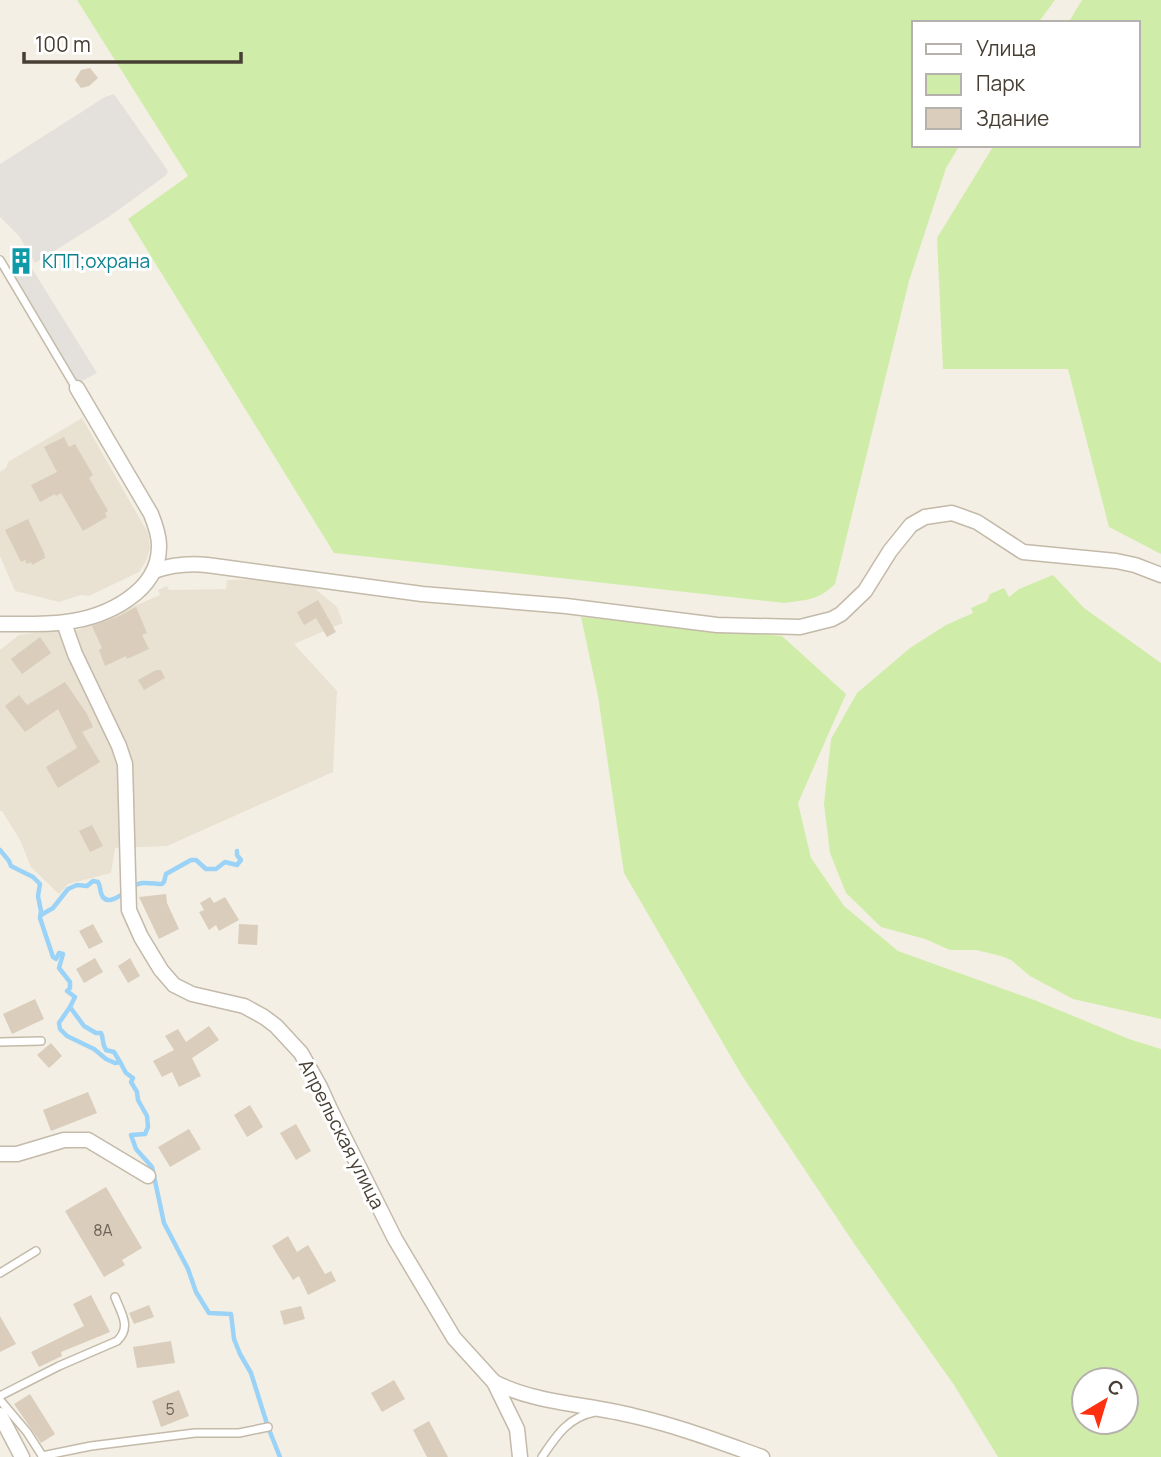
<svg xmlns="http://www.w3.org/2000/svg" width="1161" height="1457" viewBox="0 0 1161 1457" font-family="Manrope,sans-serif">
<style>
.residential{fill:#e9e1d2}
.green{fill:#cfeda9;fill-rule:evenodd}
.parking{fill:#e4e1dd}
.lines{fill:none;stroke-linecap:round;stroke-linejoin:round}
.stream{stroke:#9ad3f7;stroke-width:4.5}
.building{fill:#dacdbc}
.lane-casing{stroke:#c3baa9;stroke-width:10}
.street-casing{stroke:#c3baa9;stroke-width:17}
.lane{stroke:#fff;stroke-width:7}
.street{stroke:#fff;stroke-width:14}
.labels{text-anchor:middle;stroke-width:6;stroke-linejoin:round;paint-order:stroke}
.number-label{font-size:16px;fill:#6c6255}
.culture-label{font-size:19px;fill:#0d838f;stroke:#fff;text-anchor:start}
.street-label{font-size:19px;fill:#473f33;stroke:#fff}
</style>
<rect width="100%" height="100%" fill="#f4efe4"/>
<!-- residential -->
<g class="residential">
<polygon points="82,418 148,533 150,547 147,559 139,572 89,596 81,595 59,602 15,591 0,556 0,472 6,468 8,462"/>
<polygon points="262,579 314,588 337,607 343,623 294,644 337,691 333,772 167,846 115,848 111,873 68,884 59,894 31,867 20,840 2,811 0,811 0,650 19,635 51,631 78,630 160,595 158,590 167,586 169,590 226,589 227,580"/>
</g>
<!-- green -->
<g class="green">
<path d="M77,0H1055L1038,23H914V145H960L946,168L909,281L835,584C819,600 806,600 784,603L334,553L128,219L188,176Z"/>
<polygon points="1082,0 1161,0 1161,554 1109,527 1068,369 943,369 937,238 994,145 1138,145 1138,23 1068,23"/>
<polygon points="1053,575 1084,608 1161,663 1161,1019 1073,999 1030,976 1011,960 1001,956 976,950 950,950 925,939 881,927 846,893 830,853 824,804 831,739 857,693 910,648 946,625 973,613 971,608 987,601 990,594 1004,588 1009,597 1019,589"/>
<path d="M581,617L782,636L846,694L798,803L811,858L844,906L898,951L1037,1001L1129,1039L1161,1049V1457H998L954,1385L855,1245L741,1074L624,873L598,696ZM1084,1380H1126V1422H1084Z"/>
</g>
<!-- parking -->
<g class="parking">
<polygon points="114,94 168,171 165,176 110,216 35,263 19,236 0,217 0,164 105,97"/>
<polygon points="31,267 97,373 78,383 13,277"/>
</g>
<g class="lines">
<!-- stream -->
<g class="stream">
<path d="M0,850L9,861L11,866L33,877L40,884L38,896L41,911L40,918L53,957L56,959L59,953L63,954L59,968L70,982V988L67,991L75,997L70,1007L84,1026L96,1033H101C104,1038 101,1042 106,1050L114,1052L120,1062"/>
<path d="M133,887C140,880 153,884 162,884L164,882L166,874L191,860H196L206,869H216L225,862L237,865L241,860L237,855V851"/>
<path d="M41,915L53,908L68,889L77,885L87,886L93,881L98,882C100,885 100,889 101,893C105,906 117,898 124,893"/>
<polyline points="70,1007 59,1023 60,1029 67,1036 94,1049 106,1059 115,1063 120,1062 126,1073 133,1078 131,1082 137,1092 138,1100 147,1116 148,1127 145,1134 131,1135 136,1149 152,1167 164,1223 188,1269 196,1292 209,1313 231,1314 234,1339 240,1354 251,1373 268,1427 280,1457"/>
</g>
</g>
<!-- building -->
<g class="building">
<polygon points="90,68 98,78 89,86 81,88 75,80 81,70"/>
<polygon points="64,437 69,447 75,444 93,475 89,478 108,511 105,513 107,517 83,531 61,493 56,496 55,494 40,502 31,485 57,472 44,447"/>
<polygon points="28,519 45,555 44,555 45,558 32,565 31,562 27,564 25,560 21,562 5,530"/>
<polygon points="318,600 336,632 327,637 316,618 304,625 297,612"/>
<polygon points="136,607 147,633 142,635 149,649 127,659 126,656 105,666 99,650 102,648 92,626 117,617"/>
<polygon points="40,637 51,653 22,674 11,659"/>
<polygon points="156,670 161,670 165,678 144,690 138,680"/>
<polygon points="65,682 87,714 93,727 82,732 100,762 58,788 46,767 77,748 58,709 25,732 5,706 19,695 27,705"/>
<polygon points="92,825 103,846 90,852 79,831"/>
<polygon points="166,894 167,903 179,929 159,939 139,897"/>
<polygon points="210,897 214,903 225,897 239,920 219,931 216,925 209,930 199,912 204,910 200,903"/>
<polygon points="93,924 103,942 89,949 79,931"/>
<polygon points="239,924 258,925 257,945 238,944"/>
<polygon points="95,958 103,972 84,983 76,969"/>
<polygon points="130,958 140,976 128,983 118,966"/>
<polygon points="35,999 44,1019 12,1034 3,1014"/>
<polygon points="209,1026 219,1040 192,1058 201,1076 179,1087 172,1072 162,1077 153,1061 174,1050 165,1036 178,1029 186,1042"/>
<polygon points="51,1043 62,1056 49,1068 37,1055"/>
<polygon points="88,1092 97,1113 51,1131 43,1110"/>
<polygon points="250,1105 263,1127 247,1137 234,1115"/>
<polygon points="296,1124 311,1151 296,1160 280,1133"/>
<polygon points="189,1129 201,1149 170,1167 158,1147"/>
<polygon points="106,1187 142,1248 122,1260 125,1265 104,1277 65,1211"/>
<polygon points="288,1236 297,1252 308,1245 325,1274 331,1271 336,1281 308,1295 299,1276 293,1280 272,1246"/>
<polygon points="91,1295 110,1332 61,1352 62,1356 39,1367 31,1352 84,1326 73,1304"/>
<polygon points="149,1305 154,1317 134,1324 129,1313"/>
<polygon points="301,1306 305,1319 284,1325 280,1311"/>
<polygon points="0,1316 16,1344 0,1352"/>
<polygon points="171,1341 175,1363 137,1368 133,1347"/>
<polygon points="394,1380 405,1399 382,1412 371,1393"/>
<polygon points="179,1390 189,1416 161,1427 152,1401"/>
<polygon points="30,1394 55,1434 41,1443 14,1404"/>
<polygon points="429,1421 448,1457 427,1457 413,1430"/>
</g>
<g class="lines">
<defs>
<g id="lane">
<polyline points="0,260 76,388"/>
<polyline points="0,1042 41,1041"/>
<polyline points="0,1273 36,1251"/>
<path d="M0,1396L59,1366L117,1341C132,1327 121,1313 115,1297"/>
<polyline points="0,1400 27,1432 43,1457"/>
<polyline points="42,1456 91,1446 195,1433 239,1433 268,1427"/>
<path d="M542,1457C556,1436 568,1417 595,1412"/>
</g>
<g id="street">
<path d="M154,571C171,565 189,563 207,565L422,594L566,606L717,625L800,627L832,619L841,614L865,591L890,551L911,525L925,517L952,513L977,522L1023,552L1116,561L1135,565L1161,575"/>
<polyline points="64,623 75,654 119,746 125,764 129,910 141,937 161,970 174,985 192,994 244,1006 264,1017 276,1026 301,1053 320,1087 330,1109 395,1239 454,1338 494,1382 517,1429 520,1457"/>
<path d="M0,624C22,624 44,625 66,622C106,617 160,592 159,545C159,535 155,524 151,514L77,388"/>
<polyline points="0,1154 17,1154 64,1140 88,1140 148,1176"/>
<path d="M494,1382C537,1404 588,1404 634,1416C678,1426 720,1442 762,1457"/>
<polyline points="0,1415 22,1457"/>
</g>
</defs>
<!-- lane casing -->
<use href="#lane" class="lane-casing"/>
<!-- street casing -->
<use href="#street" class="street-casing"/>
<!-- lane -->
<use href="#lane" class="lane"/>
<!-- street -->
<use href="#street" class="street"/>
</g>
<!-- icons -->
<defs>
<symbol id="building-bare" viewBox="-9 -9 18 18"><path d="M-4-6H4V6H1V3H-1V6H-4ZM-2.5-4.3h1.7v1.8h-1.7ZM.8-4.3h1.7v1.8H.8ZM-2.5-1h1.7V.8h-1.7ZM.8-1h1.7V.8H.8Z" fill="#0f9aa8" stroke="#fff" stroke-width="2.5" paint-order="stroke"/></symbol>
</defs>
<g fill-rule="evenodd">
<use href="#building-bare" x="2" y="242" width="38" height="38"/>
</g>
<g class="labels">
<!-- number labels -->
<g class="number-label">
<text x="103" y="1236">8А</text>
<text x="170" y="1415">5</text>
</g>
<!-- culture labels -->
<g class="culture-label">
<text x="42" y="268">КПП;охрана</text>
</g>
<!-- street labels -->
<g class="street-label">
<text transform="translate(342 1134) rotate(63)" y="7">Апрельская улица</text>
</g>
</g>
<!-- legend -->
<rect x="912" y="21" width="228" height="126" fill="#ffffff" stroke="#b5b2ad" stroke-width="2"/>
<rect x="926" y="44" width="35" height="10" fill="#ffffff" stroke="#b5b2ad" stroke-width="2"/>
<text x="976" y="56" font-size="21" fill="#473f33">Улица</text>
<rect x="926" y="74" width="35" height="21" fill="#cfeda9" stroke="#b5b2ad" stroke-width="2"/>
<text x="976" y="91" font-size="21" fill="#473f33">Парк</text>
<rect x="926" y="108" width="35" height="21" fill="#dacdbc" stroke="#b5b2ad" stroke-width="2"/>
<text x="976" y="126" font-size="21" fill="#473f33">Здание</text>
<!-- north arrow -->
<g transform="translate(1105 1401) rotate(38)"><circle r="33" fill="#ffffff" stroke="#b5b2ad" stroke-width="2"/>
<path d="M0-5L12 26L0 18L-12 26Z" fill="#ff3010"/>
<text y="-10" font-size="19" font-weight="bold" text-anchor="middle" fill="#473f33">С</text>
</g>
<!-- scale -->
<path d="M24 52v10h217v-10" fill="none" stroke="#473f33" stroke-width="3.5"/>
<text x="35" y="52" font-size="21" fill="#473f33" stroke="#ffffff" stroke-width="5" paint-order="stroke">100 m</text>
</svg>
